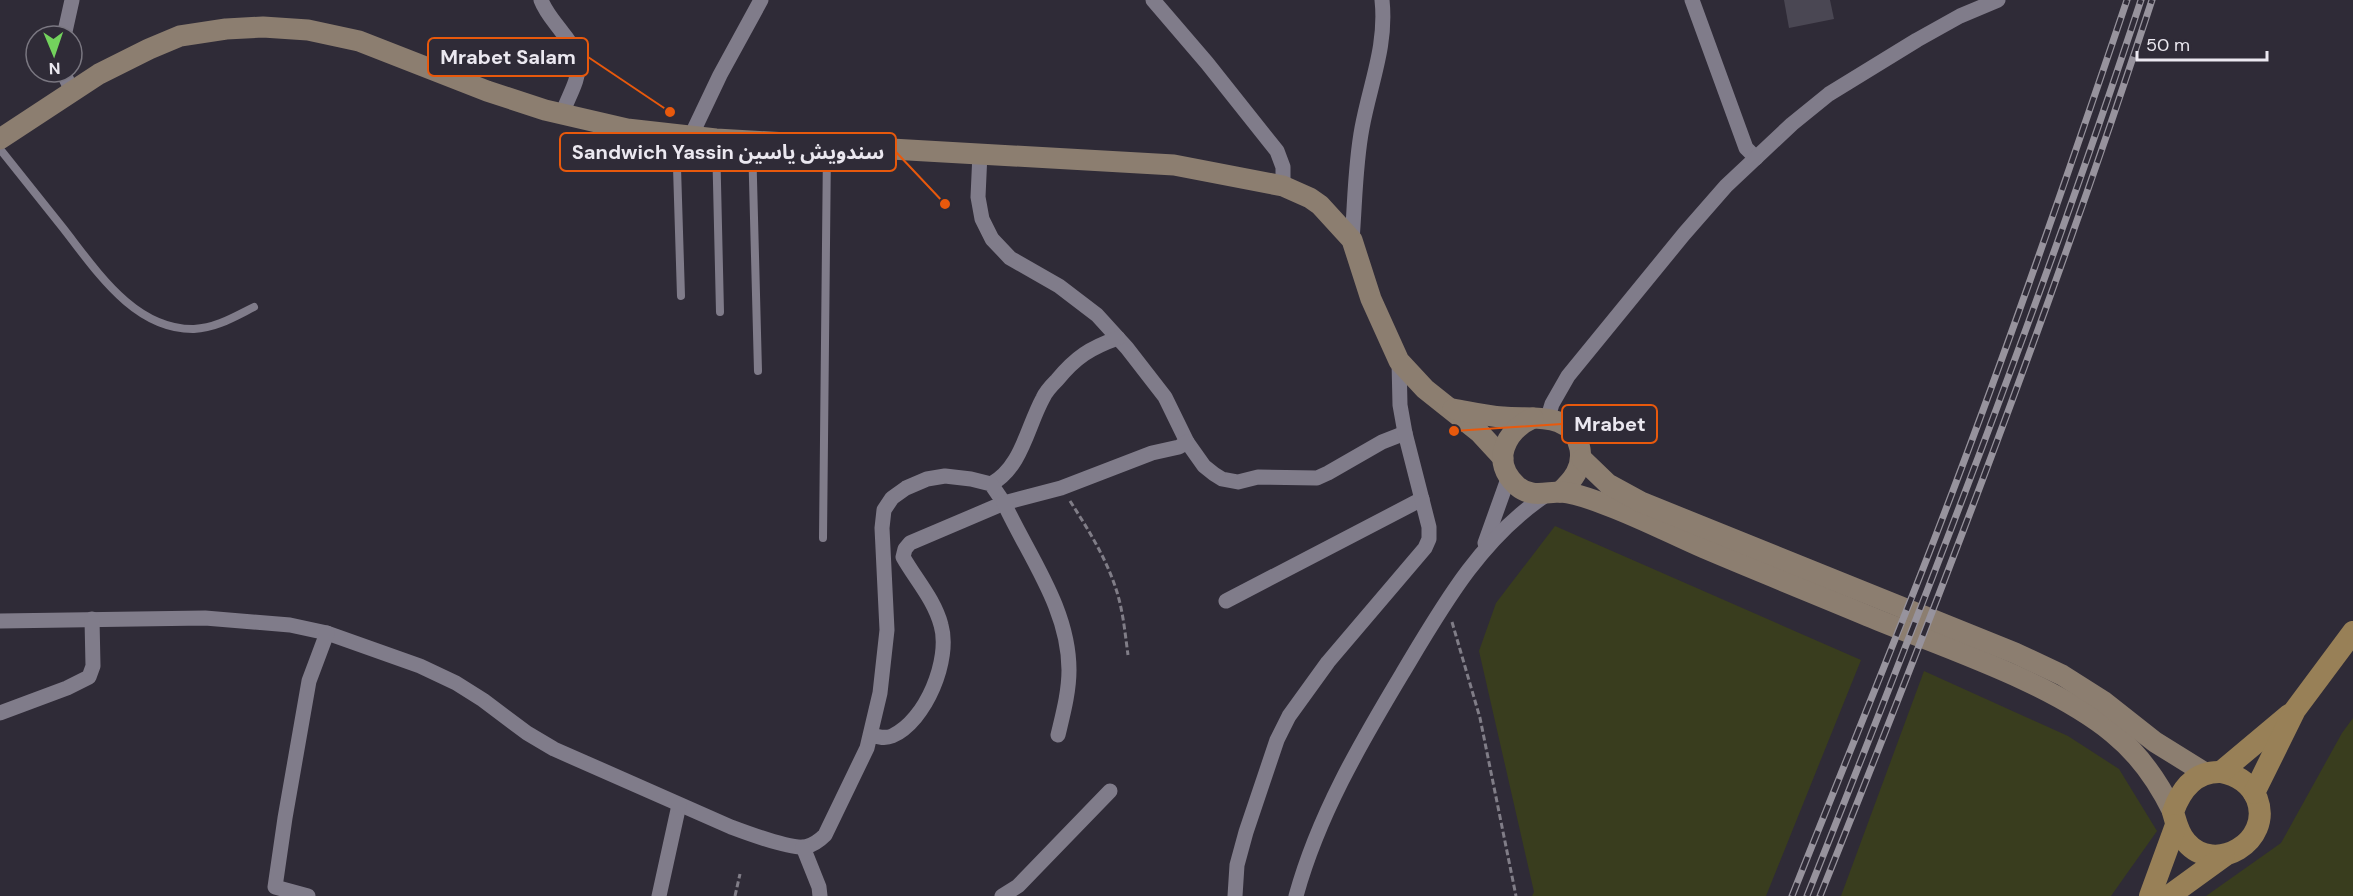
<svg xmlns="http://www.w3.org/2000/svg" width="2353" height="896" viewBox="0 0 2353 896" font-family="'DM Sans','Noto Sans Arabic',sans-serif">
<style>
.green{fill:#393d1e}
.building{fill:#4a4753}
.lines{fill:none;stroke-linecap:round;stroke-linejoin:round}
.path{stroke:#807d87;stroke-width:3;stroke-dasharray:6 3;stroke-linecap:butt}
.lane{stroke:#807c8a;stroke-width:8}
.street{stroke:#807c8a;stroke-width:15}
.secondary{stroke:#8c7e70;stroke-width:21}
.primary{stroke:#988057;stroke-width:22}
.rail-casing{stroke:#97939d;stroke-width:7}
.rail{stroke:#2f2b37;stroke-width:4.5;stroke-dasharray:14;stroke-linecap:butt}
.leader{fill:none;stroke:#e8590c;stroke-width:2}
.callout-dot{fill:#e8590c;stroke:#2f2b37;stroke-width:2}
.callout{fill:#2f2b37;stroke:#e8590c;stroke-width:2}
.callout-label{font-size:20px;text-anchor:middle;font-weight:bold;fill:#ebe8f0}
</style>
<rect width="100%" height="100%" fill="#2f2b37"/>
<!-- green -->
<g class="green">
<polygon points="1555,526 1861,660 1766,896 1532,896 1534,892 1479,651 1496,603"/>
<polygon points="1924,671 2068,736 2119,769 2157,831 2111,896 1841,896"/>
<polygon points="2353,718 2353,896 2206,896 2281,843 2342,733"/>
</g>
<!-- building -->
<polygon class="building" points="1784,0 1830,0 1834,19 1789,28"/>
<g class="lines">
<!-- path -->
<g class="path">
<path d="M1070,501C1088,529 1106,558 1116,589C1123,610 1125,633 1128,655"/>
<polyline points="1452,622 1480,718 1516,896"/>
<polyline points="735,896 740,874"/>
</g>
<!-- lane -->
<g class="lane">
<polyline points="676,135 681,296"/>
<polyline points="716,140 720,312"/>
<polyline points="752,141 758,371"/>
<path d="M0,149C21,175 42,202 63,228C96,270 134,330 194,329C216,328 234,317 254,307"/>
<polyline points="823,538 827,147"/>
</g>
<!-- street -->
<g class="street">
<path d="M541,0C546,13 554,21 562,32C590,66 576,78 562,114"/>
<polyline points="1153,0 1207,63 1277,151 1283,167 1283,186"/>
<polyline points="1692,0 1746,148 1756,158"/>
<polyline points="64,36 72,0"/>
<polyline points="63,72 72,91"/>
<polyline points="691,136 720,75 761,0"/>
<polyline points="980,153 978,197 982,219 992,239 1010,258 1059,286 1097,315 1127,348 1165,397 1187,442"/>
<path d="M1352,240C1355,203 1355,165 1362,128C1370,84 1387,46 1382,0"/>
<polyline points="1548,417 1552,404 1568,376 1684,234 1726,186 1792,124 1829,94 1917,40 1960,16 1998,0"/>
<path d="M991,484C1022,467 1027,427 1043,398C1046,391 1052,385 1057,380C1076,357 1090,348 1118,338"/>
<polyline points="1485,543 1509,476"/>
<polyline points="1226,601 1422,499"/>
<path d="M0,621L205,618L290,625L327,633L420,666L456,683L483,700L527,733L554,749L731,827C747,833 789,849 805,847C814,845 819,841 825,835L867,748L880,693L887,630L882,528L884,510L892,498L906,488L927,479L945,476L971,479L991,484L1004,503L910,543L905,549L903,557C916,580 934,599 941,625C951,659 926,721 892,736C885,739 878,737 870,735"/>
<polyline points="0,713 67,688 89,677 93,666 92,619"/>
<path d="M1058,735C1063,714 1069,692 1069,670C1069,609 1029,557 1004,503L1061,488L1152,453L1179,447L1187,442L1204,466L1214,474L1222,479L1238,482L1258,477L1317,478L1328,473L1382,442L1405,433"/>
<polyline points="803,847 819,887 820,896"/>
<polyline points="308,896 275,887 285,818 309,681 327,633"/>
<polyline points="659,896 679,805"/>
<polyline points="1002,896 1018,886 1110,791"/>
<polyline points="1235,896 1237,865 1246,832 1277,740 1289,716 1328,662 1425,548 1429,539 1429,527 1405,433 1400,405 1399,361"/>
<path d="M1296,896C1318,816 1360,744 1402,674C1442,607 1480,539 1546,495"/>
</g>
<!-- secondary -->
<g class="secondary">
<polyline points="0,139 99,74 149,49 180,36 226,29 263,27 308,30 359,41 487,91 545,110 627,129 716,139 1174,165 1283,186 1310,198 1320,205 1352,240 1371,299 1399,361 1425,389 1479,432 1503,458"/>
<path d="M1453,409C1470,412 1486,416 1503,417C1531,420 1573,410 1580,449C1583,468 1573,480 1560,492"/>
<path d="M1533,418C1505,431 1490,462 1517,486C1531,498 1545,492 1561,492C1576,493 1594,500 1609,506C1641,518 1672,534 1704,548C1758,571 1813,593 1868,616C1945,648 2049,681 2113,733C2140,755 2158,781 2173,812"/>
<polyline points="1582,459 1608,484 1641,502 2015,653 2062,675 2103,701 2155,742 2205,773"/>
</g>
<!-- primary -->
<g class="primary">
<path d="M2221,772C2237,775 2250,783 2257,799C2273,841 2215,876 2186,842C2178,833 2176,822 2173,812C2181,789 2195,771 2221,772Z"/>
<polyline points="2221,772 2289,715"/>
<polyline points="2254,793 2295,710 2353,632"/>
<polyline points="2150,896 2176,825"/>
<polyline points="2169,896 2224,856"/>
</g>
<defs>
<g id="rail">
<path d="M1792,896C1838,780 1886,664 1931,548C2001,367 2065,184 2127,0"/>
<path d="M1807,896C1925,600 2041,303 2141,0"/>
<path d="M1820,896C1939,600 2053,303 2152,0"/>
</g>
</defs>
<!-- rail casing -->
<use href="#rail" class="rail-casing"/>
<!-- rail -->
<use href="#rail" class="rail"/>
</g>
<!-- callouts -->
<path class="leader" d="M670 112L588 57M945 204L896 152M1454 431L1562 424"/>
<g class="callout-dot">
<circle cx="670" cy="112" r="6"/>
<circle cx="945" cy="204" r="6"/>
<circle cx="1454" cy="431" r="6"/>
</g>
<g class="callout">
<rect x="428" y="38" width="160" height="38" rx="6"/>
<rect x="560" y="133" width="336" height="38" rx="6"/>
<rect x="1562" y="405" width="95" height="38" rx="6"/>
</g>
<g class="callout-label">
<text x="508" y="64">Mrabet Salam</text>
<text x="728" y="159">Sandwich Yassin سندويش ياسين</text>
<text x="1610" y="431">Mrabet</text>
</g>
<!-- north arrow -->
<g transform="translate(54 54) rotate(178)"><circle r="28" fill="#2f2b37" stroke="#7a7781" stroke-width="1.5"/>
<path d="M0-4.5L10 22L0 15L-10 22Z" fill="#73d25d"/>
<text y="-9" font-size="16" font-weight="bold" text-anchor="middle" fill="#ebe8f0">N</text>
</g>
<!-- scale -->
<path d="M2137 51v9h130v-9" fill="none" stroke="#ebe8f0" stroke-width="3"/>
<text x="2146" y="51" font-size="18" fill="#ebe8f0" stroke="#2f2b37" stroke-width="4.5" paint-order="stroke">50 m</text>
</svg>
